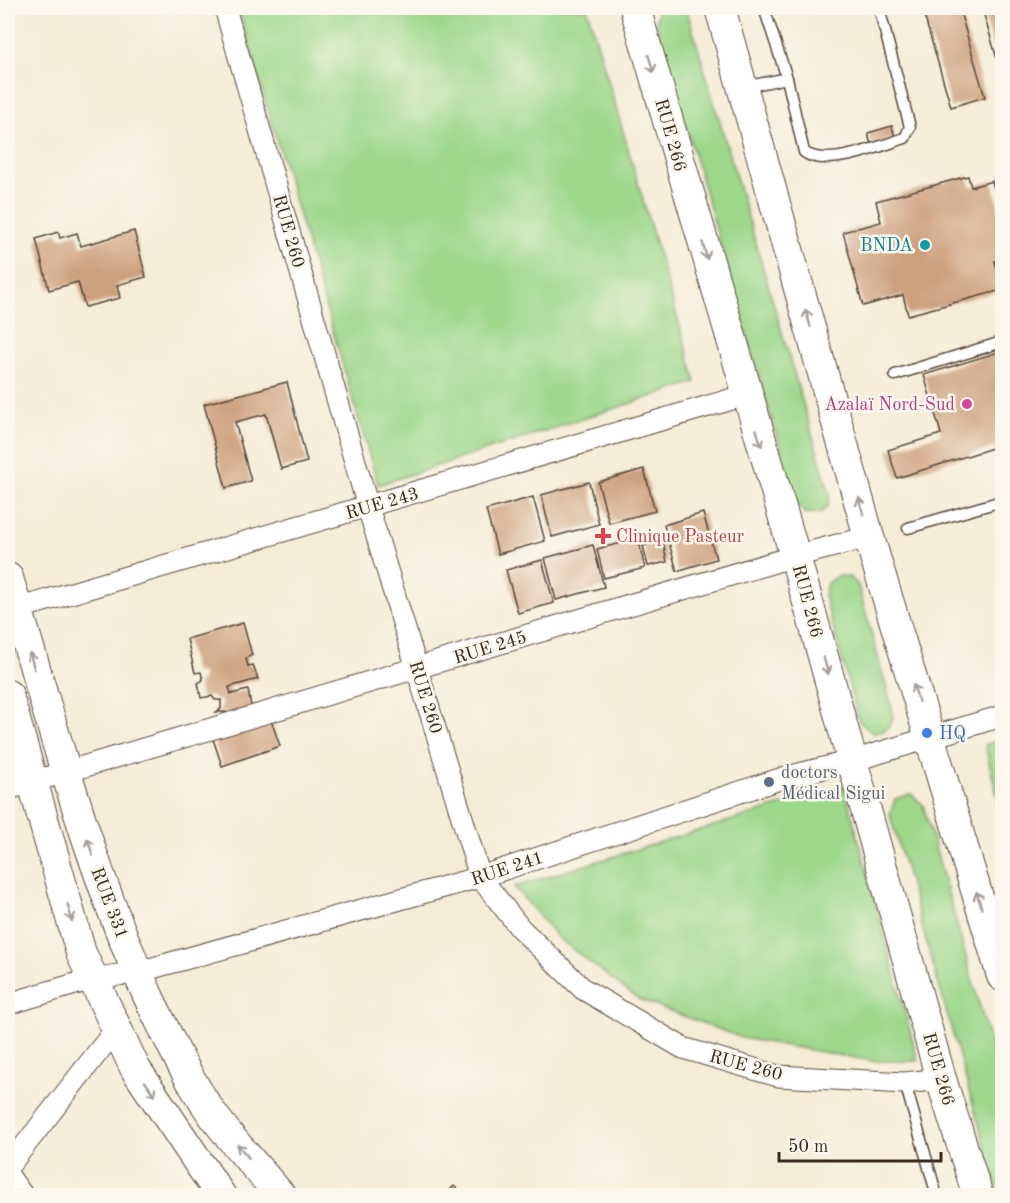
<svg xmlns="http://www.w3.org/2000/svg" width="1010" height="1203" viewBox="0 0 1010 1203" font-family="'Old Standard TT',serif">
<style>
.green{fill:#9dd88b;stroke:#6c8154;stroke-width:1.5}
.building{fill:#cea17e}
.lines{fill:none;stroke-linecap:round;stroke-linejoin:round}
.lane-casing{stroke:#57473a;stroke-width:13}
.street-casing{stroke:#57473a;stroke-width:23}
.secondary-casing{stroke:#57473a;stroke-width:32}
.lane{stroke:#fff;stroke-width:10}
.street{stroke:#fff;stroke-width:21}
.secondary{stroke:#fff;stroke-width:30}
.oneway{stroke:#a79f9a}
.culture-dot{fill:#0f9aa8;stroke:#fbf7ec;stroke-width:2}
.hotel-dot{fill:#d1479c;stroke:#fbf7ec;stroke-width:2}
.health-dot{fill:#e0444e;stroke:#fbf7ec;stroke-width:2}
.shop-dot{fill:#3f7fe0;stroke:#fbf7ec;stroke-width:2}
.service-dot{fill:#5c6f8a;stroke:#fbf7ec;stroke-width:2}
.labels{text-anchor:middle;stroke-width:5;stroke-linejoin:round;paint-order:stroke}
.street-label{font-size:18px;fill:#3b2a1e;stroke:#fbf7ec}
.culture-label{font-size:18px;fill:#0d838f;stroke:#fbf7ec;text-anchor:end}
.hotel-label{font-size:18px;fill:#b23c85;stroke:#fbf7ec;text-anchor:end}
.health-label{font-size:18px;fill:#be3a42;stroke:#fbf7ec;text-anchor:start}
.shop-label{font-size:18px;fill:#366cbe;stroke:#fbf7ec;text-anchor:start}
.service-label{font-size:18px;fill:#4e5e75;stroke:#fbf7ec;text-anchor:start}
</style>
<rect width="100%" height="100%" fill="#fbf7ec"/>
<filter id="ink" filterUnits="userSpaceOnUse"><feTurbulence type="fractalNoise" baseFrequency=".0167" numOctaves="2"/><feDisplacementMap in="SourceGraphic" scale="12" xChannelSelector="R" yChannelSelector="G"/><feConvolveMatrix kernelMatrix="1 2 1 2 8 2 1 2 1" color-interpolation-filters="sRGB"/></filter>
<filter id="wash" filterUnits="userSpaceOnUse"><feTurbulence type="fractalNoise" baseFrequency=".008" numOctaves="4" result="noise"/><feDisplacementMap in="SourceGraphic" scale="24" xChannelSelector="R" yChannelSelector="G"/><feGaussianBlur stdDeviation="1.35" result="paint"/><feColorMatrix in="noise" values="0 0 0 0 0 0 0 0 0 0 0 0 0 0 0 0 0 1.4 0 .05"/><feComposite in="paint" operator="in"/></filter>
<g filter="url(#wash)">
<rect width="100%" height="100%" fill="#f5ecd6"/>
<!-- green -->
<g class="green">
<polygon points="238,8 587,8 696,382 378,485"/>
<polygon points="658,8 684,8 688,14 830,495 828,506 820,513 805,513 797,505 656,24"/>
<path d="M837,576L849,577L858,585L893,712C894,725 885,733 872,733L859,721L824,595L827,583Z"/>
<polygon points="1002,739 1002,817 985,745"/>
<polygon points="844,786 918,1061 872,1061 742,1038 638,999 558,938 514,887"/>
<polygon points="911,794 923,805 1002,1085 1002,1195 999,1195 890,815 895,799"/>
</g>
<g id="blocks">
<!-- building -->
<g class="building">
<polygon points="922,8 959,8 985,97 951,107"/>
<polygon points="982,8 1002,8 1002,76"/>
<polygon points="892,126 895,138 871,145 868,133"/>
<polygon points="968,176 971,187 992,181 1002,219 1002,259 995,261 1002,290 908,315 903,295 863,306 843,232 881,222 876,201"/>
<polygon points="134,231 146,277 117,285 120,298 85,307 78,282 49,290 36,239 58,232 60,238 77,233 81,246"/>
<polygon points="1002,351 1002,445 897,478 888,450 941,434 924,375"/>
<polygon points="287,382 307,462 281,469 266,414 235,422 251,481 226,488 204,404"/>
<polygon points="644,469 655,511 609,523 598,482"/>
<polygon points="589,482 599,524 552,537 541,495"/>
<polygon points="533,497 545,541 498,554 486,510"/>
<polygon points="703,513 716,559 677,571 664,525"/>
<polygon points="638,539 645,568 604,578 597,549"/>
<polygon points="663,541 667,562 648,566 643,546"/>
<polygon points="593,545 604,587 556,600 545,558"/>
<polygon points="542,560 554,603 518,613 506,570"/>
<polygon points="243,623 252,655 246,658 248,666 253,665 258,679 229,687 231,694 248,690 251,706 265,703 280,746 222,766 207,721 227,718 226,712 216,712 221,709 221,700 215,700 212,696 201,698 198,683 203,680 201,672 195,673 187,639"/>
<polygon points="454,1186 466,1196 444,1196"/>
</g>
</g>
</g>
<g filter="url(#ink)">
<use href="#blocks" fill-opacity="0" stroke="#57473a" stroke-width="1.5"/>
<g class="lines">
<defs>
<g id="lane">
<path d="M764,8L787,78L804,152C826,169 880,146 905,138L910,127L879,8"/>
<polyline points="745,87 787,78"/>
<polyline points="895,375 1002,342"/>
<polyline points="908,528 1002,501"/>
<polyline points="905,1083 937,1196"/>
</g>
<g id="street">
<polyline points="225,8 368,507 480,877 520,928 583,989 683,1048 778,1076 905,1083 941,1079"/>
<polyline points="17,609 746,395"/>
<polyline points="8,789 795,556 869,537"/>
<polyline points="8,1004 92,979 138,972 480,877 783,778 852,761 1002,716"/>
<polyline points="8,1167 116,1029"/>
<polyline points="8,1175 23,1196"/>
</g>
<g id="secondary">
<polyline points="635,8 795,556 941,1079 978,1196"/>
<polyline points="720,8 869,537 1002,976"/>
<path d="M8,578C52,720 87,864 150,1000C168,1037 187,1078 211,1112C231,1141 258,1168 281,1196"/>
<polyline points="8,695 81,953 135,1068 221,1196"/>
</g>
</defs>
<!-- lane casing -->
<use href="#lane" class="lane-casing"/>
<!-- street casing -->
<use href="#street" class="street-casing"/>
<!-- secondary casing -->
<use href="#secondary" class="secondary-casing"/>
<!-- lane -->
<use href="#lane" class="lane"/>
<!-- street -->
<use href="#street" class="street"/>
<!-- secondary -->
<use href="#secondary" class="secondary"/>
</g>
<!-- one-way arrows -->
<defs><path id="oneway-shaft" d="M-6 0H5M1.5-3L5.5 0L1.5 3" fill="none" stroke-width="1.6" stroke-linecap="round" stroke-linejoin="round" transform="scale(1.5)"/></defs>
<g class="oneway">
<use href="#oneway-shaft" transform="translate(651 64) rotate(74)"/>
<use href="#oneway-shaft" transform="translate(705 251) rotate(74)"/>
<use href="#oneway-shaft" transform="translate(808 318) rotate(-106)"/>
<use href="#oneway-shaft" transform="translate(759 438) rotate(73)"/>
<use href="#oneway-shaft" transform="translate(861 506) rotate(-106)"/>
<use href="#oneway-shaft" transform="translate(32 661) rotate(-106)"/>
<use href="#oneway-shaft" transform="translate(826 666) rotate(75)"/>
<use href="#oneway-shaft" transform="translate(916 693) rotate(-107)"/>
<use href="#oneway-shaft" transform="translate(90 847) rotate(-109)"/>
<use href="#oneway-shaft" transform="translate(979 900) rotate(-107)"/>
<use href="#oneway-shaft" transform="translate(70 913) rotate(74)"/>
<use href="#oneway-shaft" transform="translate(150 1089) rotate(56)"/>
<use href="#oneway-shaft" transform="translate(243 1151) rotate(-130)"/>
</g>
</g>
<!-- markers -->
<circle class="culture-dot" cx="925" cy="245" r="6"/>
<circle class="hotel-dot" cx="967" cy="404" r="6"/>
<path class="health-dot" d="M600 527h6v6h6v6h-6v6h-6v-6h-6v-6h6z"/>
<circle class="shop-dot" cx="927" cy="733" r="6"/>
<circle class="service-dot" cx="769" cy="782" r="6"/>
<g class="labels">
<!-- street labels -->
<g class="street-label">
<text transform="translate(671 135) rotate(74)" y="6">RUE 266</text>
<text transform="translate(289 231) rotate(74)" y="6">RUE 260</text>
<text transform="translate(382 503) rotate(-16)" y="6">RUE 243</text>
<text transform="translate(808 601) rotate(75)" y="6">RUE 266</text>
<text transform="translate(490 647) rotate(-17)" y="6">RUE 245</text>
<text transform="translate(426 697) rotate(73)" y="6">RUE 260</text>
<text transform="translate(507 868) rotate(-18)" y="6">RUE 241</text>
<text transform="translate(110 903) rotate(69)" y="6">RUE 331</text>
<text transform="translate(746 1065) rotate(15)" y="6">RUE 260</text>
<text transform="translate(939 1069) rotate(74)" y="6">RUE 266</text>
</g>
<!-- culture labels -->
<g class="culture-label">
<text x="913" y="251">BNDA</text>
</g>
<!-- hotel labels -->
<g class="hotel-label">
<text x="955" y="410">Azalaï Nord-Sud</text>
</g>
<!-- health labels -->
<g class="health-label">
<text x="616" y="542">Clinique Pasteur</text>
</g>
<!-- shop labels -->
<g class="shop-label">
<text x="939" y="739">HQ</text>
</g>
<!-- service labels -->
<g class="service-label">
<text x="781" y="778">doctors<tspan x="781" dy="21">Médical Sigui</tspan></text>
</g>
</g>
<!-- margin -->
<rect width="1010" height="1203" fill="none" stroke="#fbf7ec" stroke-width="30"/>
<!-- scale -->
<path d="M779 1152v9h162v-9" fill="none" stroke="#3b2a1e" stroke-width="3"/>
<text x="788" y="1152" font-size="18" fill="#3b2a1e" stroke="#fbf7ec" stroke-width="4.5" paint-order="stroke">50 m</text>
</svg>
